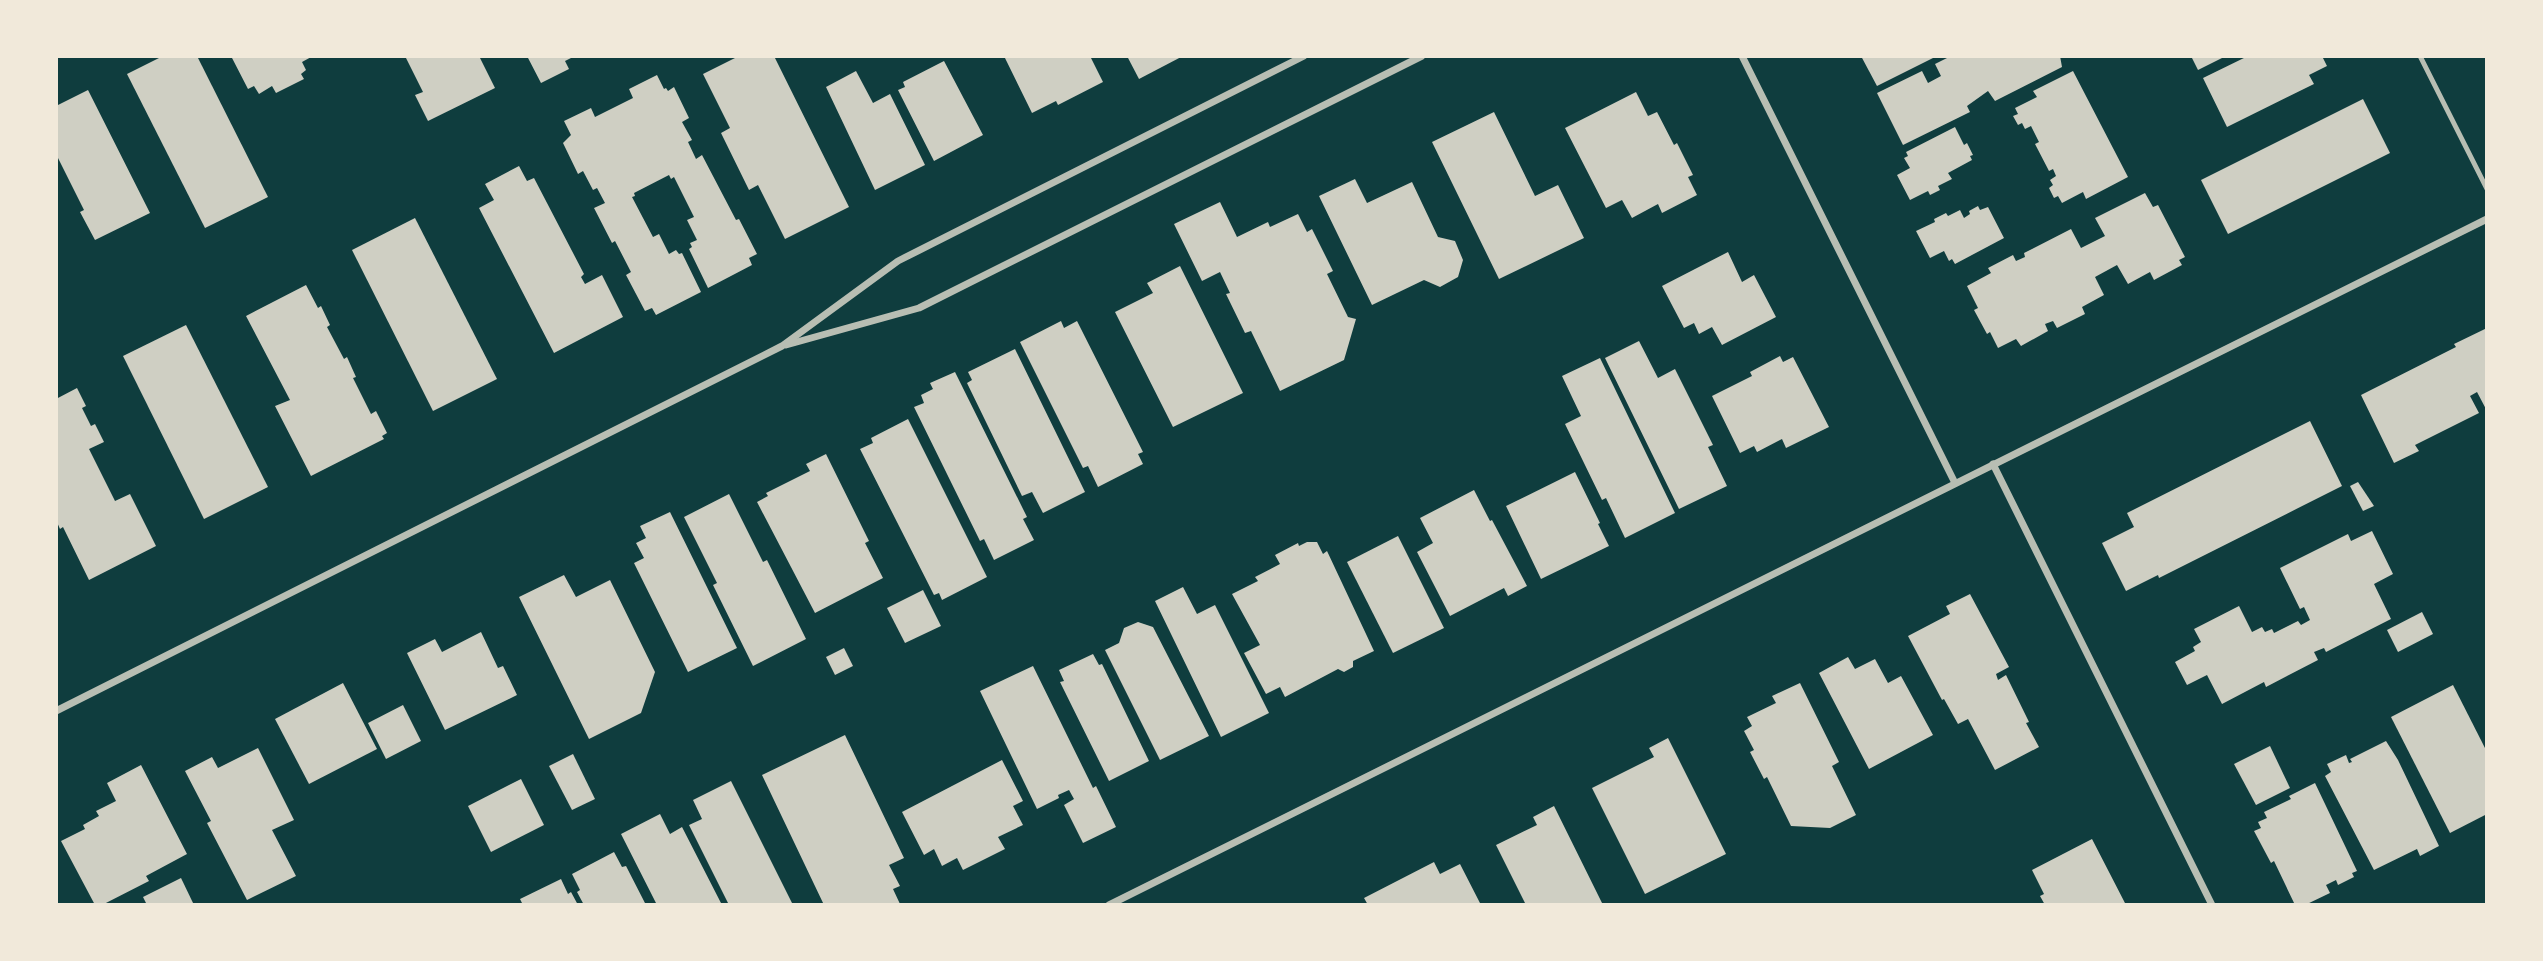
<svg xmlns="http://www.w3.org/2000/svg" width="2543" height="961" viewBox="0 0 2543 961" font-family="Ubuntu,sans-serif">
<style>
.building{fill:#cfcfc3}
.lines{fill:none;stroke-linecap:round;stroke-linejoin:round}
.service{stroke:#b8beb3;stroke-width:5}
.minor{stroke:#b8beb3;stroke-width:7}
</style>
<rect width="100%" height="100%" fill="#0f3d3e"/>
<!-- building -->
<g class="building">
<polygon points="163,56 197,56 268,197 205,228 127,74"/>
<polygon points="231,56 313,56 302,62 306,70 301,74 304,79 276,93 272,86 259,94 254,86 248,89"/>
<polygon points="405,56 479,56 495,88 428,121 415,95 423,92"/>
<polygon points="527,56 575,56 565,61 569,69 541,83"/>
<polygon points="739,56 774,56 849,207 785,239 758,185 749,190 721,133 730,128 703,74"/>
<polygon points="1004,56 1090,56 1103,82 1058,105 1056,101 1032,113"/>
<polygon points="1127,56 1183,56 1139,79"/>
<polygon points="1861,56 1937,56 1877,86"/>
<polygon points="1951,56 1969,56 1970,58 1974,56 2060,56 2062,67 1995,101 1988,91 1967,106 1970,112 1903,145 1877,93 1922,71 1928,83 1941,76 1935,64"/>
<polygon points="2191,56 2226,56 2198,70"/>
<polygon points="2248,56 2322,56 2327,66 2309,75 2314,84 2227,127 2203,78"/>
<polygon points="944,61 983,135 934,161 898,90 905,87 903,82"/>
<polygon points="856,71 873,103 890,94 925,165 875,190 826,87"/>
<polygon points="2073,71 2128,177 2086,199 2083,192 2062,203 2058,196 2054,198 2049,188 2053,185 2050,180 2056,176 2053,169 2049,171 2035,144 2039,142 2031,126 2025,129 2022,123 2018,125 2013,116 2018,114 2015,108 2037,97 2033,91"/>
<polygon points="657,75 664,89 666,88 668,91 674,87 689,118 682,122 692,140 688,142 696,159 702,155 736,220 739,219 757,254 749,258 752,265 708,288 689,249 692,247 690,243 697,240 687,220 694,217 674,177 671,179 669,175 634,193 635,196 632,197 653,237 659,234 669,254 676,250 679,254 682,253 701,292 656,315 652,308 645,311 626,275 631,272 615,241 612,243 594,208 605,203 597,188 593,190 583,171 578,174 563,143 571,135 564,121 591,108 595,117 633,98 629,89"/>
<polygon points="88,90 150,213 95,240 80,212 84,210 56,154 56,106"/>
<polygon points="1636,92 1648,116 1657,112 1674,145 1677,143 1693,175 1688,177 1697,195 1662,213 1658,204 1632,218 1622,200 1606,208 1565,128"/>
<polygon points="2363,99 2390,153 2228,234 2201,180"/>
<polygon points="1494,112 1535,196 1558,185 1584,238 1499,279 1432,142"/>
<polygon points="1955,127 1964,145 1967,143 1973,155 1970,156 1972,160 1948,173 1952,179 1938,186 1940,190 1930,195 1928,191 1910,200 1897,175 1910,168 1904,158 1908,156 1906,152"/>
<polygon points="519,166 527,181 534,178 584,274 581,277 585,284 602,275 623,317 554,353 479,208 494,200 485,184"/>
<polygon points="1355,179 1367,203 1412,182 1438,237 1455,241 1463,260 1458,277 1440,287 1424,280 1372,305 1319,196"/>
<polygon points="2145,193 2153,207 2158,205 2185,257 2179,260 2182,265 2154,280 2150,272 2128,284 2117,265 2095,277 2104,295 2082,307 2085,314 2057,328 2053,321 2045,324 2048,331 2021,346 2016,339 1998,348 1990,332 1987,334 1974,310 1978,308 1967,286 1991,273 1988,268 2013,255 2016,261 2025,257 2024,253 2071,229 2081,248 2105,236 2095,218"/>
<polygon points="1220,202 1237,237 1268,222 1270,227 1298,214 1307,232 1312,229 1333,271 1327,274 1348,317 1356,319 1344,360 1280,391 1251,331 1245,333 1226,294 1230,293 1220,272 1202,281 1174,224"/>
<polygon points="1978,206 1980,210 1988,207 2004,238 1955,264 1952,259 1949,261 1944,251 1930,258 1916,231 1935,222 1934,219 1946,213 1948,216 1960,210 1964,218 1970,214 1969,211"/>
<polygon points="415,218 497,379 433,411 352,250"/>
<polygon points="1728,252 1742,282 1754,275 1776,317 1722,345 1712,327 1699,334 1694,323 1684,328 1662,286"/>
<polygon points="1180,266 1243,393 1173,427 1115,312 1153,293 1147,283"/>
<polygon points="306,285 318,308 321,306 330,325 327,327 344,359 347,357 356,377 353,378 371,414 376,411 387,433 382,436 384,439 311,476 275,406 290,400 246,316"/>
<polygon points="1061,321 1064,328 1077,321 1143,452 1138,454 1143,464 1098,487 1088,466 1083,468 1020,342"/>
<polygon points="186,325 268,487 204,519 123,356"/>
<polygon points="2487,328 2487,411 2477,392 2470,396 2479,413 2415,445 2419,451 2394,463 2361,395 2456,347 2454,344"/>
<polygon points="1639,341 1658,378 1675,369 1713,445 1708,447 1727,486 1679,509 1605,358"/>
<polygon points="1015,349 1085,492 1043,513 1032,492 1022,496 967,383 972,380 968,372"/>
<polygon points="1780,356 1783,362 1793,357 1829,427 1786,448 1782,439 1757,452 1754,446 1740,453 1712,396 1752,376 1750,372"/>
<polygon points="1600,358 1675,513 1625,538 1606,498 1602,500 1565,424 1581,416 1562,376"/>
<polygon points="955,372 1027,517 1023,519 1034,540 994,560 984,539 980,541 914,407 924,403 921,395 933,389 930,383"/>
<polygon points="77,388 86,406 82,408 91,426 95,424 104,442 89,449 115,501 130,494 156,546 89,580 63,527 60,529 56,520 56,399"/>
<polygon points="908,419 987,577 942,600 939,593 934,595 860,449 873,443 871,438"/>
<polygon points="2310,421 2342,486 2159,578 2158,575 2126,591 2102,543 2134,527 2127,513"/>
<polygon points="826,454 869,541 865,543 883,578 815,613 757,502 768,496 766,493 810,471 806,464"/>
<polygon points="1575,472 1600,523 1598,524 1609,546 1541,579 1506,506"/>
<polygon points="2358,482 2374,506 2363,511 2350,486"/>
<polygon points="1474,490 1490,521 1492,520 1527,586 1508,596 1504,588 1450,616 1417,552 1433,543 1420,518"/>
<polygon points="729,494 763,562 767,560 806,639 753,666 713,585 717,583 684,517"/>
<polygon points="670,512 737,648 688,672 634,563 644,558 636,543 646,538 640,526"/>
<polygon points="2372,531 2393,574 2374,584 2391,619 2326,652 2324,648 2314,652 2318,660 2266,687 2264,682 2222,704 2207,675 2187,685 2175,662 2195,651 2193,647 2201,642 2194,629 2239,606 2252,632 2262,627 2265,632 2272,629 2274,633 2298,621 2301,625 2310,620 2304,607 2300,609 2280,568 2348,534 2351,541"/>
<polygon points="1398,536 1444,628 1393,653 1347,562"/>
<polygon points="1307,542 1317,542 1323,554 1327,551 1374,651 1353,661 1353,667 1344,672 1338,669 1285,697 1280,687 1266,694 1244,653 1260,645 1232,594 1258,581 1255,577 1280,564 1275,555 1298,543 1299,546"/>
<polygon points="564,575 576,597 610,580 655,672 641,713 589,739 519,597"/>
<polygon points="1183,587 1197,614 1215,605 1269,713 1221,737 1155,601"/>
<polygon points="923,590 941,626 905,643 887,608"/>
<polygon points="1970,594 2009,667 1996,674 1998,680 2006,675 2029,722 2026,723 2039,747 1995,770 1968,719 1958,724 1944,699 1942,700 1908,636 1950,614 1946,606"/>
<polygon points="2422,612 2433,634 2398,652 2387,630"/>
<polygon points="1138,622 1153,627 1209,736 1160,760 1105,650 1119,643 1124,628"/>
<polygon points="481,632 498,668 503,666 517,695 445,730 407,653 435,639 442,652"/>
<polygon points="844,648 853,666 835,675 826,657"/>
<polygon points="1093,654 1099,665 1102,664 1149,761 1109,781 1060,682 1064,681 1059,670"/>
<polygon points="1848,657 1855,669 1875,659 1888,683 1901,676 1933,735 1869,769 1819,673"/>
<polygon points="1033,666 1093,788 1096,786 1116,827 1083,843 1064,805 1074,799 1069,790 1058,795 1059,798 1037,809 980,691"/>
<polygon points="343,683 377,749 309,784 275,719"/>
<polygon points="1800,683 1839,762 1832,766 1856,815 1830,828 1791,826 1767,777 1764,779 1750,752 1754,750 1744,731 1752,726 1747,717 1776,703 1772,696"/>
<polygon points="2453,685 2487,752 2487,814 2450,833 2391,717"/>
<polygon points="403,705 421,741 386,759 368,723"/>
<polygon points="845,735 904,858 889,865 900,886 893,889 900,904 897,905 824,905 762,775"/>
<polygon points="1668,738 1726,854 1645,894 1592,788 1654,757 1649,748"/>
<polygon points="2386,741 2398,760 2439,846 2420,856 2417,849 2374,870 2325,776 2331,772 2327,764 2346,755 2349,763 2352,762 2350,759"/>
<polygon points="2270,746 2290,788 2256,805 2234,764"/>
<polygon points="258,748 294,820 272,830 296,876 247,900 207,823 211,821 185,771 212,757 218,768"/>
<polygon points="573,754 595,799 572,810 549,766"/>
<polygon points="1002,760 1023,801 1013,806 1023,825 998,837 1005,849 963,870 957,858 942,866 934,849 924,855 902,812"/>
<polygon points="141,765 187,854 146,876 149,881 102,905 95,905 61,841 85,829 83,825 99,816 96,811 116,801 107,783"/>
<polygon points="521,779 544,825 491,852 468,806"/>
<polygon points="731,781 793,905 729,905 689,825 702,819 693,800"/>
<polygon points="2315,783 2357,871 2352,873 2354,877 2338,885 2336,880 2326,885 2330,893 2305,905 2295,905 2274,861 2271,863 2254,831 2261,828 2258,822 2267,818 2264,812 2291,799 2289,796"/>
<polygon points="1554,806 1603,905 1526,905 1496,845 1537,825 1533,817"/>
<polygon points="660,814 670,834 682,827 722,905 657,905 621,834"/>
<polygon points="2092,839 2126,905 2045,905 2040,896 2044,894 2032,870"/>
<polygon points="614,852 622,867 626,866 646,905 584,905 577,892 580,890 572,874"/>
<polygon points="1434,862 1440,874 1460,864 1481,905 1368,905 1364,898"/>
<polygon points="181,878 194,905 147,905 143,897"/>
<polygon points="561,879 568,894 571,892 578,905 523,905 520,899"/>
</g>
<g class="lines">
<!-- service -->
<polyline class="service" points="2420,56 2487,189"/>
<!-- minor -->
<g class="minor">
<polyline points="1742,56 1955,483"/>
<polyline points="786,345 919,308 1422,56"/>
<polyline points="1993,464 2212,905"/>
<polyline points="56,711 782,346 898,261 1304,56"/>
<polyline points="1109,905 2487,219"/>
</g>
</g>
<!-- border -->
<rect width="2543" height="961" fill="none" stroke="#f1e9da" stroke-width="116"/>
</svg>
